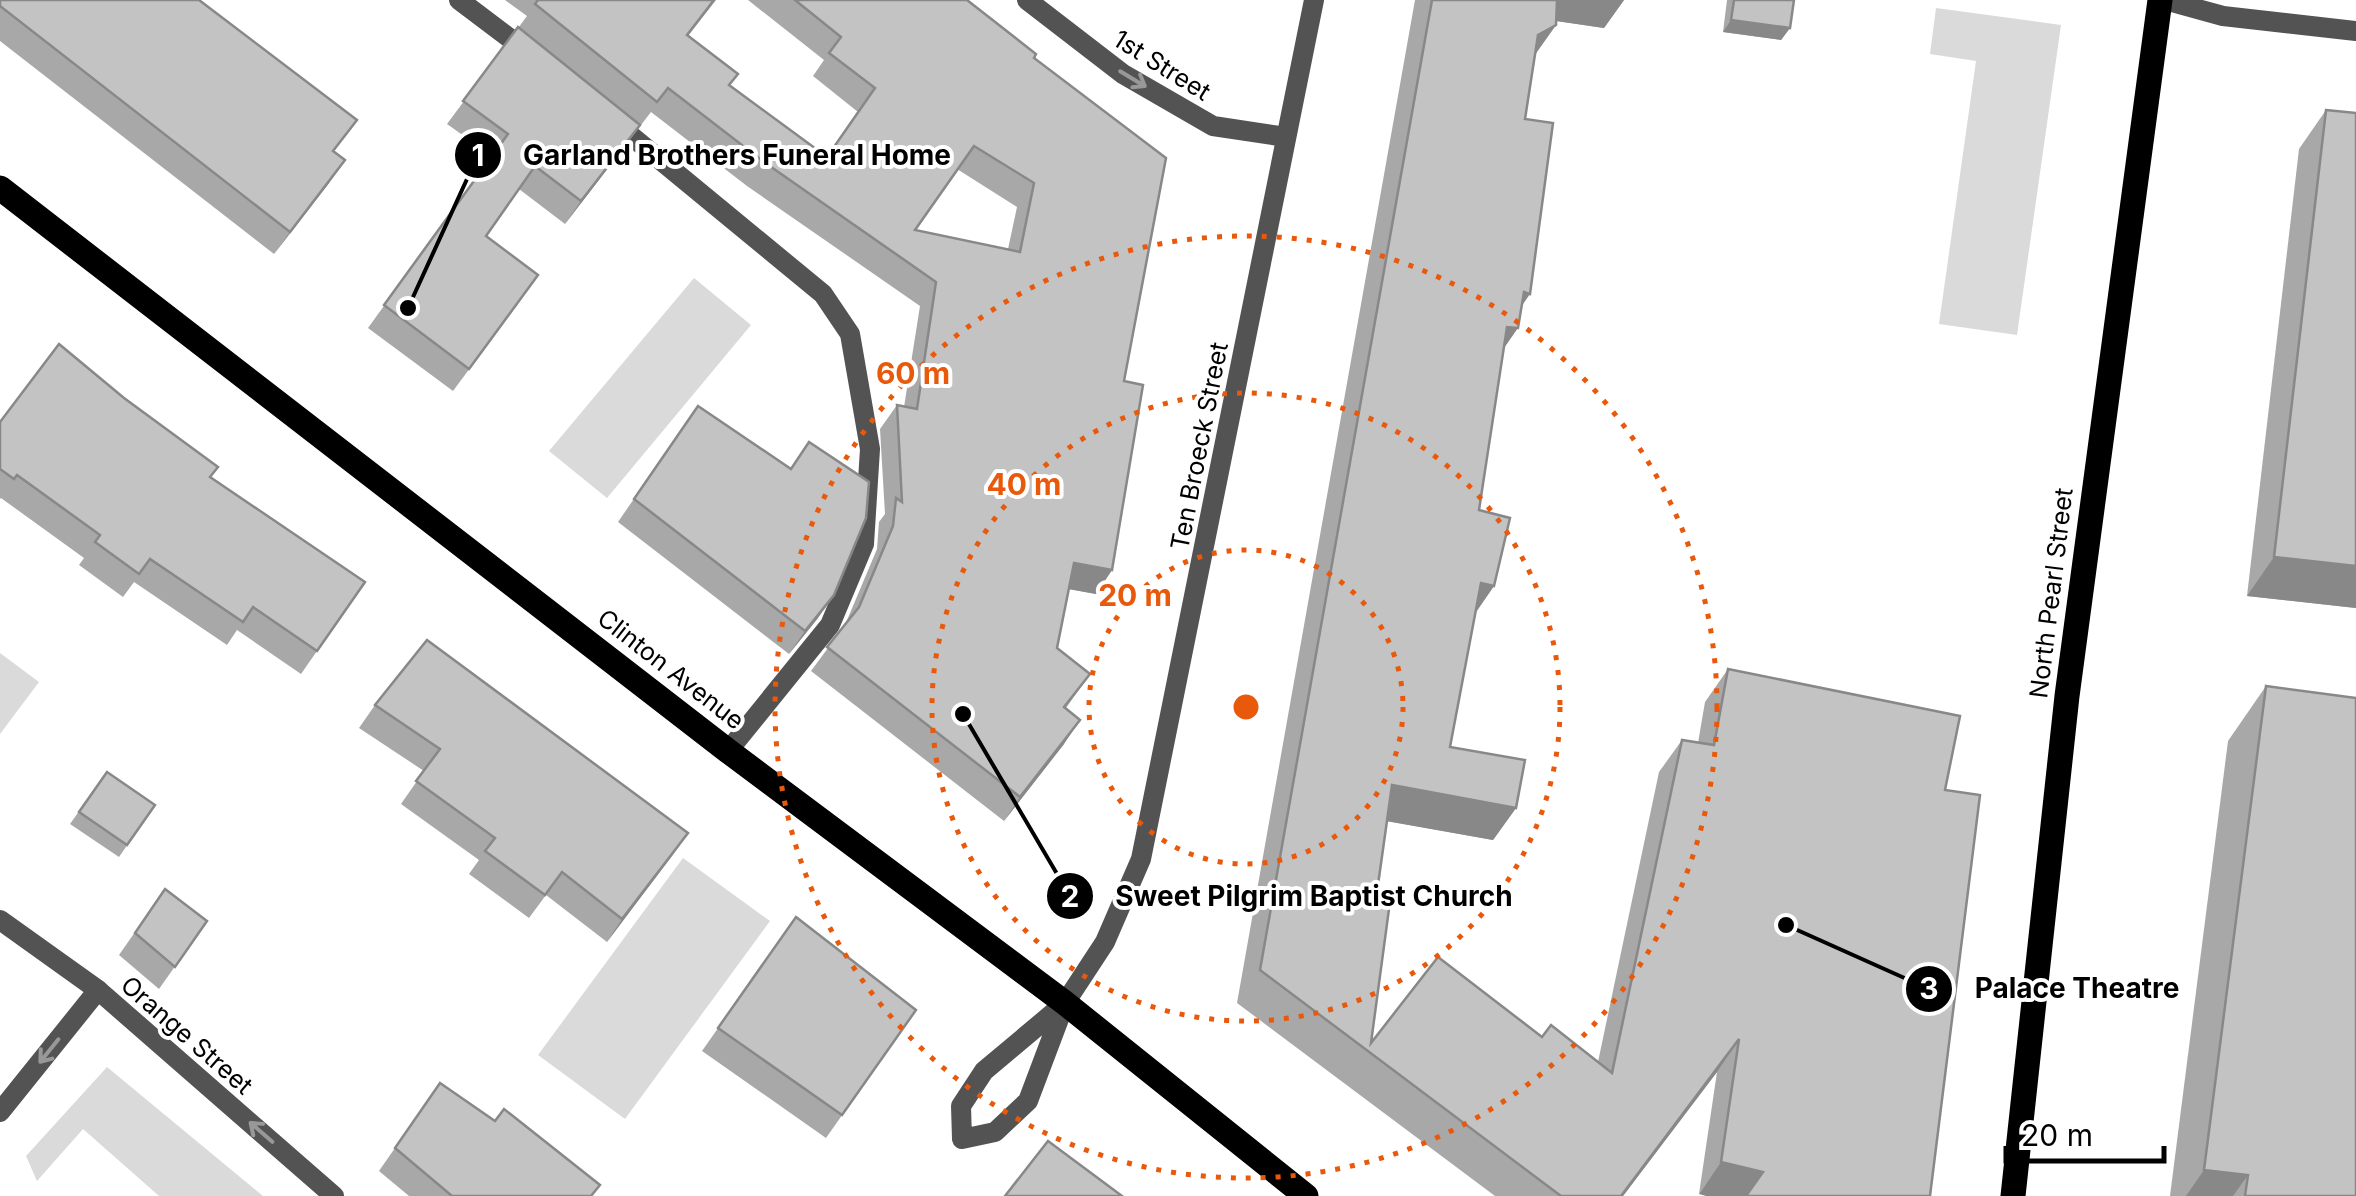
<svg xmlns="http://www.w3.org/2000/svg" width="2356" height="1196" viewBox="0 0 2356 1196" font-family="Inter,sans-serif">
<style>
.green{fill:#dadada}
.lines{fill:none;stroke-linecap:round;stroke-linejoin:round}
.service{stroke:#535353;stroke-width:20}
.minor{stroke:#535353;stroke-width:20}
.tertiary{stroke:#535353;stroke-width:20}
.primary{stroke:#000;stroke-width:25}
.wall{fill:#a8a8a8;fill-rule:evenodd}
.shaded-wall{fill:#888}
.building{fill:#c3c3c3;stroke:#888;stroke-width:2.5;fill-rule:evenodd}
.oneway{stroke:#989898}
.ring{fill:none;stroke:#e8590c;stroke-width:5;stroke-dasharray:5 10}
.labels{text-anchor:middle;stroke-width:8;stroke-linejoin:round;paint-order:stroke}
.street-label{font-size:25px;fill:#000;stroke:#fff}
.centre{fill:#e8590c;stroke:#fff;stroke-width:5}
.ring-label{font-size:30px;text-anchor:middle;font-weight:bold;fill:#e8590c;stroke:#fff;stroke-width:8;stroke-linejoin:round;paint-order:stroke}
.leader{fill:none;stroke:#000;stroke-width:4}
.callout-dot{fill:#000;stroke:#fff;stroke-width:4}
.mark-label{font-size:30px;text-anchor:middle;font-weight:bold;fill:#fff}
.callout-label{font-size:28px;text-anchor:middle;font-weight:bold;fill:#000;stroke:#fff;stroke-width:8;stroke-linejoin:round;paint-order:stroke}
</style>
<rect width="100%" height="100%" fill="#fff"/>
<!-- green -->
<g class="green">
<polygon points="1936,8 2061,25 2017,335 1939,324 1976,61 1930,54"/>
<polygon points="694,278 751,325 607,498 549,451"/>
<polygon points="0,653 39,682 0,734"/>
<polygon points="683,858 770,921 625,1119 538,1055"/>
<polygon points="107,1067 263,1196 159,1196 83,1129 37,1181 26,1156"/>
</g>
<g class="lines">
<!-- service -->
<g class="service">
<polyline points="459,0 528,52"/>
<polyline points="613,121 823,294 850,334 870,449 864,544 830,625 728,751"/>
<polygon points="1065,1003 1028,1101 995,1132 962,1139 961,1106 984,1071"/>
</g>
<!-- minor -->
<g class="minor">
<polyline points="1027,0 1123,74 1213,126 1286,137"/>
<polyline points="2165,0 2223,16 2356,31"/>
<polyline points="0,920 98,990 334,1196"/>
<polyline points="0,1112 98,990"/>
</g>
<!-- tertiary -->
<polyline class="tertiary" points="1065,1003 1105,942 1141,859 1314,0"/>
<!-- primary -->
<g class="primary">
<polyline points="0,188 728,751 1065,1003 1306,1196"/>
<polyline points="2013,1196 2067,696 2160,0"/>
</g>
</g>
<!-- wall -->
<g class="wall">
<polygon points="0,0 334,152 329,183 274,254 0,41"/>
<path d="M505,0H716L688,36L730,85L827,157L858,112L813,76L824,60L748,0H967L1034,58L1124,381L1112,570L1096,594L1069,589L1057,648L1090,674L1066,708L1064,744L1004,821L811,671L845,625L877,549L879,522L885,514L880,429L897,405L904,407L920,306L747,186L651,112L565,224L519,189L486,236L522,298L453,391L368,328L492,156L447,124L527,16ZM957,169L1017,207L1008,249L915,230Z"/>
<polygon points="1415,0 1624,0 1604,28 1556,21 1556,25 1535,55 1525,119 1522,306 1504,348 1479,510 1494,586 1475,613 1450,747 1516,808 1493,840 1387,821 1377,892 1371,1043 1542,1037 1598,1062 1659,772 1682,740 1698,743 1705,702 1728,669 1945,790 1980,795 1699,1194 1717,1072 1623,1196 1495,1196 1237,1003"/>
<polygon points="1727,0 1794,0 1790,28 1781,40 1723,32"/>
<polygon points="2326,110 2356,608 2247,596 2299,149"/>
<polygon points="698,406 818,618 789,654 618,522"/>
<polygon points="0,422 210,477 365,582 301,674 237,630 227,645 134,582 123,597 79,565 84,558 1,498 0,499"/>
<polygon points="2266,686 2356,1196 2170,1196 2228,741"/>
<polygon points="375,705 688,833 607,942 546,895 529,918 469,874 479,860 401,804 424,771 359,728"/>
<polygon points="107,772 155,805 119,857 70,824"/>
<polygon points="165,889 207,921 159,989 119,955"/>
<polygon points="796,917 916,1010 826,1138 702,1051"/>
<polygon points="440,1083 592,1196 409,1196 379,1171"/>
</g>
<!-- shaded-wall -->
<g class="shaded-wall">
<polygon points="1548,0 1624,0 1604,28 1536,18"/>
<polygon points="1731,20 1790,28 1781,40 1723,32"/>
<polygon points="1556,25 1533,57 1538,35"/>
<polygon points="640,125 624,147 565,224 581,201"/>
<polygon points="345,160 329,183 274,254 290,232"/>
<polygon points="1524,292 1530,294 1508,326"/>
<polygon points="1507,327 1518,328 1495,361"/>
<polygon points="2274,557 2356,566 2356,608 2247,596"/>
<polygon points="1074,563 1112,570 1096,594 1057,587"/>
<polygon points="1481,583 1494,586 1472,618"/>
<polygon points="834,595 818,618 789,654 805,631"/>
<polygon points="1080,720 1064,744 1004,821 1020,797"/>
<polygon points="1392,785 1516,808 1493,840 1369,818"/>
<polygon points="688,833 672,856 607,942 622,919"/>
<polygon points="1739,1039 1717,1072 1623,1196 1621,1196"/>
<polygon points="1721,1162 1763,1172 1746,1196 1706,1196 1699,1194"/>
<polygon points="2204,1170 2248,1175 2233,1196 2186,1196"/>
</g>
<!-- building -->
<g class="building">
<polygon points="0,0 199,0 357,120 333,151 345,160 290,232 0,6"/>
<path d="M538,0H714L687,35L738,74L729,85L827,157L875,88L829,53L841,37L795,0H967L1036,54L1034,58L1166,158L1124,381L1143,385L1112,570L1074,563L1057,648L1090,674L1064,707L1080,720L1020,797L827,647L859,607L893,526L896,498L902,502L897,405L917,409L936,282L764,162L668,88L657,102L535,4ZM974,146L1034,183L1020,252L915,230Z"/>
<polygon points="1432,0 1557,0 1556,25 1538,35 1525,119 1553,123 1530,294 1524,292 1518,328 1507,327 1479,510 1510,518 1494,586 1481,583 1450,747 1525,760 1516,808 1392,785 1377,892 1391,894 1371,1043 1438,957 1542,1037 1551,1025 1612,1073 1682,740 1714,745 1728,669 1960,716 1945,790 1980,795 1930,1196 1746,1196 1763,1172 1721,1162 1739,1039 1621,1196 1561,1196 1260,970"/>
<polygon points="1734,0 1794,0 1790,28 1731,20"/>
<polygon points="518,27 640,125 581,201 535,166 486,236 538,275 469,369 384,305 508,134 463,101"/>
<polygon points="2326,110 2356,113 2356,566 2274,557"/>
<polygon points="59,344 124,398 218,467 210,477 365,582 317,651 253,607 243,622 150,559 139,574 95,542 100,535 17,475 14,479 0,469 0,422"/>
<polygon points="698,406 791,469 809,442 869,482 866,518 834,595 805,631 634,499"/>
<polygon points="427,640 688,833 622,919 562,872 545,895 485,851 495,838 416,781 440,749 375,705"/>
<polygon points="2266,686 2356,698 2356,1196 2245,1196 2248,1175 2204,1170"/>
<polygon points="107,772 155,805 127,845 79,812"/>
<polygon points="165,889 207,921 175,967 135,933"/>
<polygon points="796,917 916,1010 842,1115 718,1028"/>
<polygon points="440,1083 495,1121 504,1109 600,1185 591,1196 452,1196 395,1148"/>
<polygon points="1048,1141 1122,1196 1005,1196"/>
</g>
<!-- one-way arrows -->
<defs><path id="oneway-shaft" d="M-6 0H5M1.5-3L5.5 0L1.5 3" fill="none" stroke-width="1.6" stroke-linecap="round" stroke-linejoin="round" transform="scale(2.5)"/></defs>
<g class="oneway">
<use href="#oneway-shaft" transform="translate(1133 79) rotate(31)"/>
<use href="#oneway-shaft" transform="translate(49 1051) rotate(129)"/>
<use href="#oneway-shaft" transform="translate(261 1132) rotate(-139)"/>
</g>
<!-- distance rings -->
<g class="ring">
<circle cx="1246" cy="707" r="157"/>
<circle cx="1246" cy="707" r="314"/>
<circle cx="1246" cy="707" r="471"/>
</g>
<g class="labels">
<!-- street labels -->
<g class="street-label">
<text transform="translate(1162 65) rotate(32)" y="9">1st Street</text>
<text transform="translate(1199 446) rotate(-79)" y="9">Ten Broeck Street</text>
<text transform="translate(2051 593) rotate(-83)" y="9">North Pearl Street</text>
<text transform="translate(671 669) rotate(38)" y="9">Clinton Avenue</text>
<text transform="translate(187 1035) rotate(41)" y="9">Orange Street</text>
</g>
</g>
<circle cx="1246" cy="707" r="15" class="centre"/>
<g class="ring-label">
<text x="913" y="384">60 m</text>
<text x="1024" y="495">40 m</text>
<text x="1135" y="606">20 m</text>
</g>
<!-- callouts -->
<path class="leader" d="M408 308L478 155M963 714L1070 896M1786 925L1929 989"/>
<g class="callout-dot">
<circle cx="408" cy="308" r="10"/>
<circle cx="963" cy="714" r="10"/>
<circle cx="1786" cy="925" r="10"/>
<circle cx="478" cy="155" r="25"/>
<circle cx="1070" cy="896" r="25"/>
<circle cx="1929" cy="989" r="25"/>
</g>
<g class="mark-label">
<text x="478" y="166">1</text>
<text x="1070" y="907">2</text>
<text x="1929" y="999">3</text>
</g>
<g class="callout-label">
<text x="737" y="165">Garland Brothers Funeral Home</text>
<text x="1314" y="906">Sweet Pilgrim Baptist Church</text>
<text x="2077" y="998">Palace Theatre</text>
</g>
<!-- scale -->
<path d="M2006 1146v15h158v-15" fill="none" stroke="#000000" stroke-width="5"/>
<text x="2021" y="1146" font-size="30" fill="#000000" stroke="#ffffff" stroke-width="8" paint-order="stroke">20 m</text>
</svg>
